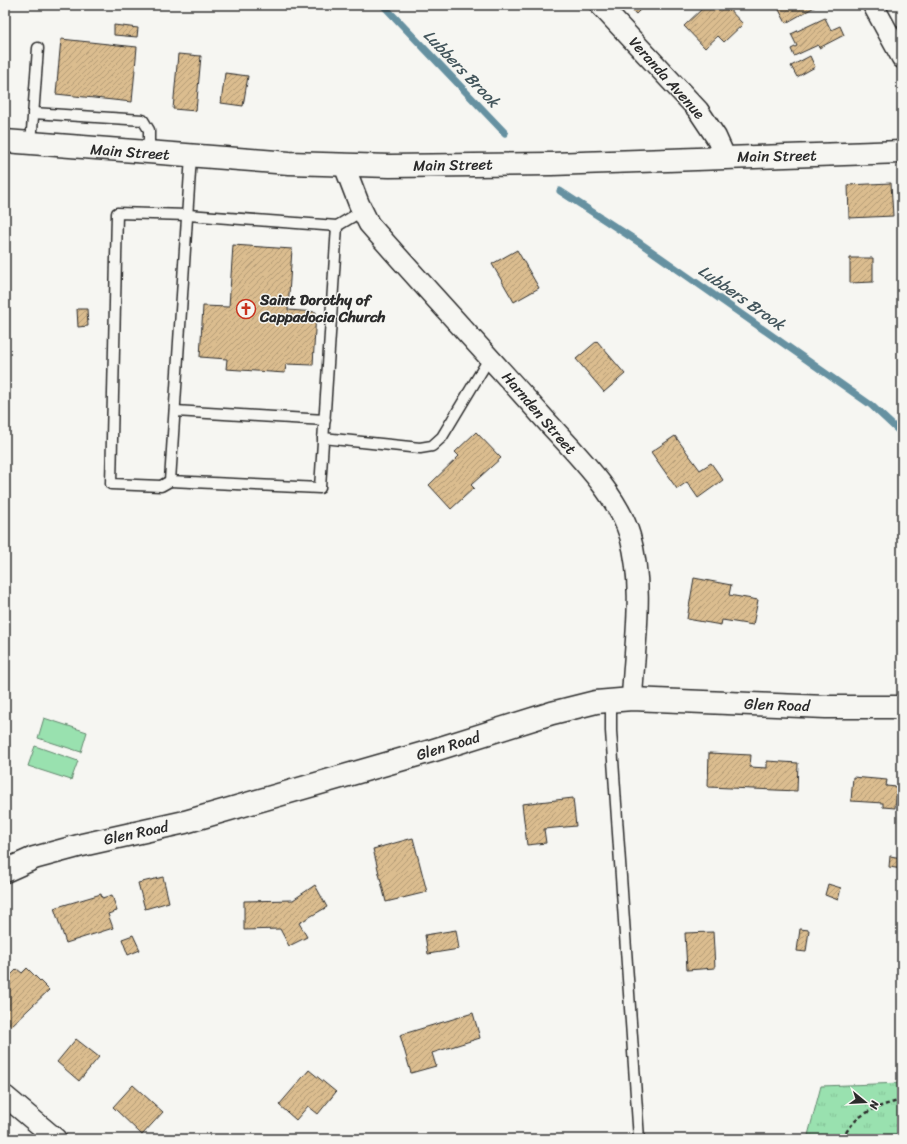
<svg xmlns="http://www.w3.org/2000/svg" width="907" height="1144" viewBox="0 0 907 1144" font-family="Sriracha,sans-serif">
<style>
.grass{fill:url(#grass-tufts);stroke:#62866d}
.garden{fill:#99e1af;stroke:#62866d}
.lines{fill:none;stroke-linecap:round;stroke-linejoin:round}
.stream{stroke:#6691a1;stroke-width:7}
.building{fill:url(#building-hatch);stroke:#2b2b2b}
.lane-casing{stroke:#2b2b2b;stroke-width:13}
.street-casing{stroke:#2b2b2b;stroke-width:23}
.secondary-casing{stroke:#2b2b2b;stroke-width:25}
.path{stroke:#2b2b2b;stroke-width:2.5;stroke-dasharray:4 3;stroke-linecap:butt}
.lane{stroke:#f6f6f2;stroke-width:10}
.street{stroke:#f6f6f2;stroke-width:20}
.secondary{stroke:#f6f6f2;stroke-width:22}
.labels{text-anchor:middle;stroke-width:3;stroke-linejoin:round;paint-order:stroke}
.street-label{font-size:15px;fill:#2b2b2b;stroke:#f6f6f2}
.poi-label{font-size:15px;font-weight:bold;fill:#2b2b2b;stroke:#f6f6f2;text-anchor:start}
.water-label{font-size:16px;font-style:italic;fill:#44565c;stroke:#f6f6f2}
</style>
<defs>
<pattern id="grass-tufts" width="24" height="20" patternUnits="userSpaceOnUse"><rect width="24" height="20" fill="#99e1af"/><path d="M3 7l-1-3M5 7V3M7 7l1-3M15 17l-1-3M17 17v-4M19 17l1-3" fill="none" stroke="#84c197"/></pattern>
<pattern id="building-hatch" width="6" height="6" patternUnits="userSpaceOnUse"><rect width="6" height="6" fill="#dbbd8f"/><path d="M-1 1l2-2M0 6l6-6M5 7l2-2" fill="none" stroke="#b29a75"/></pattern>
</defs>
<rect width="100%" height="100%" fill="#f6f6f2"/>
<filter id="ink" filterUnits="userSpaceOnUse"><feTurbulence type="fractalNoise" baseFrequency=".025" numOctaves="2"/><feDisplacementMap in="SourceGraphic" scale="8" xChannelSelector="R" yChannelSelector="G"/><feConvolveMatrix kernelMatrix="1 2 1 2 8 2 1 2 1" color-interpolation-filters="sRGB"/></filter>
<g filter="url(#ink)">
<!-- grass -->
<polygon class="grass" points="902,1083 902,1139 807,1139 821,1086"/>
<!-- garden -->
<g class="garden">
<polygon points="44,718 87,732 81,752 38,738"/>
<polygon points="35,746 78,761 71,780 28,766"/>
</g>
<g class="lines">
<!-- stream -->
<g class="stream">
<polyline points="383,5 505,133"/>
<polyline points="560,191 640,243 871,405 902,434"/>
</g>
</g>
<!-- building -->
<g class="building">
<polygon points="626,5 645,5 636,14"/>
<polygon points="702,5 725,5 743,24 724,42 718,36 705,48 684,26 704,7"/>
<polygon points="778,5 818,5 786,23 777,6"/>
<polygon points="825,18 831,30 840,26 844,35 819,48 818,45 794,56 791,49 797,46 791,34"/>
<polygon points="114,25 138,28 137,37 114,35"/>
<polygon points="61,39 137,47 132,102 56,94"/>
<polygon points="178,54 201,56 196,111 173,109"/>
<polygon points="810,56 815,67 797,77 791,66"/>
<polygon points="225,73 248,76 243,106 221,103"/>
<polygon points="891,183 893,216 849,218 848,185"/>
<polygon points="233,245 292,249 288,310 316,312 313,365 286,364 285,373 226,369 227,359 200,357 203,306 229,307"/>
<polygon points="517,250 539,288 514,302 492,264"/>
<polygon points="850,258 873,258 873,282 850,283"/>
<polygon points="77,309 87,309 88,326 78,327"/>
<polygon points="597,341 625,374 604,392 576,359"/>
<polygon points="476,432 501,458 471,485 474,488 451,509 429,485 459,456 455,452"/>
<polygon points="675,436 700,470 711,463 723,480 698,498 687,482 677,489 651,452"/>
<polygon points="694,578 731,585 729,595 758,600 753,625 722,620 721,625 687,619"/>
<polygon points="709,753 751,755 750,767 767,768 767,761 798,763 797,791 708,787"/>
<polygon points="853,777 887,780 886,786 897,787 895,808 883,807 883,803 851,801"/>
<polygon points="573,798 576,826 544,829 546,843 527,845 522,804"/>
<polygon points="413,838 427,892 386,902 373,849"/>
<polygon points="890,856 902,858 902,869 889,867"/>
<polygon points="163,877 169,902 145,909 138,883"/>
<polygon points="828,884 841,888 838,900 825,895"/>
<polygon points="315,885 327,907 299,923 307,937 289,946 280,929 244,930 244,901 293,900"/>
<polygon points="101,894 102,898 112,895 117,911 108,914 113,928 66,943 54,908"/>
<polygon points="800,929 809,930 806,952 797,951"/>
<polygon points="456,930 459,949 428,954 425,935"/>
<polygon points="713,932 715,968 687,970 685,933"/>
<polygon points="133,935 140,950 128,955 122,939"/>
<polygon points="27,968 49,990 11,1026 5,1020 5,981 17,969 22,973"/>
<polygon points="473,1013 480,1038 432,1053 436,1066 411,1073 400,1035"/>
<polygon points="76,1039 99,1057 79,1081 57,1062"/>
<polygon points="309,1070 336,1092 318,1114 308,1106 296,1120 279,1105"/>
<polygon points="133,1085 163,1112 142,1135 113,1107"/>
</g>
<g class="lines">
<defs>
<g id="lane">
<polyline points="33,113 143,120 149,130 149,153"/>
<polyline points="31,144 38,48"/>
<polyline points="191,156 170,481 320,488 337,226"/>
<polyline points="175,411 325,420"/>
<polyline points="323,438 420,448 432,446 442,437 490,357"/>
<polyline points="170,481 161,486 111,484 117,213 188,215 337,226 362,211"/>
<polyline points="611,700 611,731 639,1139"/>
</g>
<g id="street">
<polyline points="600,5 698,110 716,137 725,157"/>
<polyline points="873,5 902,58"/>
<path d="M344,165L359,204L369,224C425,288 484,351 541,415C571,449 617,492 630,536C645,588 634,646 632,699"/>
<polyline points="5,1096 56,1139"/>
</g>
<g id="secondary">
<polyline points="5,141 289,163 390,166 552,164 902,152"/>
<polyline points="5,871 34,858 82,845 185,822 431,751 552,713 596,702 632,699 826,707 902,707"/>
</g>
</defs>
<!-- lane casing -->
<use href="#lane" class="lane-casing"/>
<!-- street casing -->
<use href="#street" class="street-casing"/>
<!-- secondary casing -->
<use href="#secondary" class="secondary-casing"/>
<!-- path -->
<path class="path" d="M843,1139C853,1114 878,1106 902,1100"/>
<!-- lane -->
<use href="#lane" class="lane"/>
<!-- street -->
<use href="#street" class="street"/>
<!-- secondary -->
<use href="#secondary" class="secondary"/>
</g>
</g>
<!-- icons -->
<defs>
<symbol id="church-ring" viewBox="-11 -11 22 22"><circle r="9.5" fill="#f6f6f2" stroke="#c8321e" stroke-width="1.5"/><path d="M-1.2-6h2.4v3.5h3.3v2.4h-3.3V6h-2.4V-.1h-3.3v-2.4h3.3Z" fill="#c8321e"/></symbol>
</defs>
<g fill-rule="evenodd">
<use href="#church-ring" x="235" y="298" width="22" height="22"/>
</g>
<g class="labels">
<!-- street labels -->
<g class="street-label">
<text transform="translate(667 78) rotate(48)" y="5">Veranda Avenue</text>
<text transform="translate(130 152) rotate(4)" y="5">Main Street</text>
<text transform="translate(777 156) rotate(-1)" y="5">Main Street</text>
<text transform="translate(453 165) rotate(-1)" y="5">Main Street</text>
<text transform="translate(539 413) rotate(49)" y="5">Harnden Street</text>
<text transform="translate(777 705) rotate(2)" y="5">Glen Road</text>
<text transform="translate(448 746) rotate(-17)" y="5">Glen Road</text>
<text transform="translate(136 833) rotate(-12)" y="5">Glen Road</text>
</g>
<!-- poi labels -->
<g class="poi-label">
<text x="260" y="305">Saint Dorothy of<tspan x="260" dy="17">Cappadocia Church</tspan></text>
</g>
<!-- water labels -->
<g class="water-label">
<text transform="translate(462 68) rotate(46)" y="6">Lubbers Brook</text>
<text transform="translate(742 297) rotate(35)" y="6">Lubbers Brook</text>
</g>
</g>
<!-- margin -->
<rect width="907" height="1144" fill="none" stroke="#f6f6f2" stroke-width="20"/>
<rect x="10" y="10" width="887" height="1124" fill="none" stroke="#2b2b2b" stroke-width="1.5" filter="url(#ink)"/>
<!-- north arrow -->
<g transform="translate(865 1102) rotate(108)" stroke="#f6f6f2" stroke-width="3" paint-order="stroke">
<path d="M0-3L7 15L0 10L-7 15Z" fill="#2b2b2b"/>
<text y="-6" font-size="11" font-weight="bold" text-anchor="middle" fill="#2b2b2b">N</text>
</g>
</svg>
